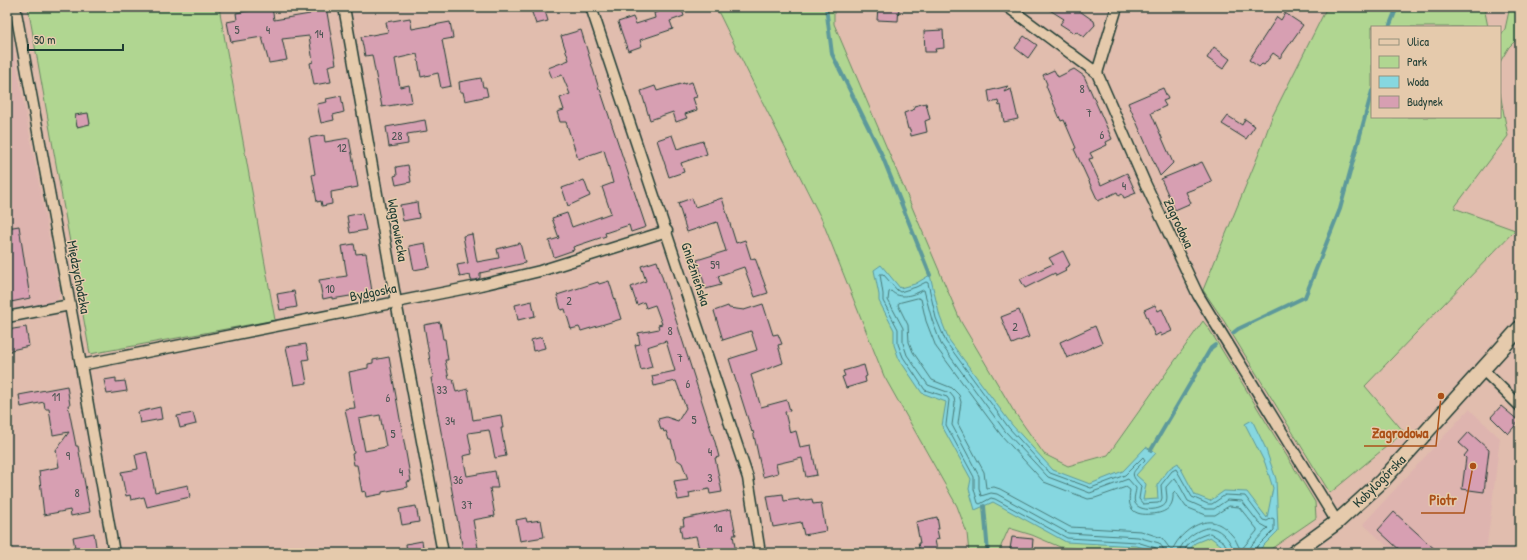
<svg xmlns="http://www.w3.org/2000/svg" width="1527" height="560" viewBox="0 0 1527 560" font-family="'Patrick Hand',sans-serif">
<style>
.built{fill:#deb4af}
.green{fill:#b0d691;stroke:#688a62}
.water{fill:#86d7e0;stroke:#5d999b}
.lines{fill:none;stroke-linecap:round;stroke-linejoin:round}
.shore{stroke:#487b79;stroke-width:1}
.stream{stroke:#5d999b;stroke-width:4}
.building{fill:#d79fb2;stroke:#1f3d34;fill-rule:evenodd}
.street-casing{stroke:#1f3d34;stroke-width:13}
.secondary-casing{stroke:#1f3d34;stroke-width:17}
.street{stroke:#e5caac;stroke-width:10}
.secondary{stroke:#e5caac;stroke-width:14}
.labels{text-anchor:middle;stroke-width:3;stroke-linejoin:round;paint-order:stroke}
.number-label{font-size:12px;fill:#4d5654}
.street-label{font-size:14px;fill:#1f3d34;stroke:#e5caac}
.leader{fill:none;stroke:#ac5118;stroke-width:1.5}
.callout-dot{fill:#ac5118;stroke:#e5caac;stroke-width:1.5}
.callout-label{font-size:15px;text-anchor:middle;font-weight:bold;fill:#ac5118;stroke:#e5caac;stroke-width:3;stroke-linejoin:round;paint-order:stroke}
</style>
<rect width="100%" height="100%" fill="#e1bdae"/>
<filter id="ink" filterUnits="userSpaceOnUse"><feTurbulence type="fractalNoise" baseFrequency=".025" numOctaves="2"/><feDisplacementMap in="SourceGraphic" scale="8" xChannelSelector="R" yChannelSelector="G"/><feConvolveMatrix kernelMatrix="1 2 1 2 8 2 1 2 1" color-interpolation-filters="sRGB"/></filter>
<g filter="url(#ink)">
<!-- built -->
<g class="built">
<polygon points="7,15 60,295 55,303 7,310"/>
<polygon points="1469,409 1500,438 1486,553 1395,553 1363,524"/>
</g>
<!-- green -->
<g class="green">
<polygon points="28,7 219,7 275,320 90,354"/>
<polygon points="716,7 834,7 834,24 961,322 1013,410 1044,454 1068,466 1108,455 1203,321 1209,329 1315,502 1316,518 1265,553 1125,553 1060,547 1032,535 1009,528 1001,546 1001,553 969,553 967,533 957,506 884,376 822,220 762,101"/>
<polygon points="1327,7 1484,7 1488,27 1372,27 1372,117 1500,117 1500,93 1508,136 1454,208 1515,230 1365,386 1404,432 1330,493 1224,321 1203,290 1260,151 1272,117"/>
<polygon points="1508,7 1520,7 1520,36 1509,47 1500,62 1500,36 1505,29 1509,11"/>
</g>
<!-- water -->
<polygon class="water" points="881,265 900,288 915,284 930,275 940,317 949,340 1012,425 1053,470 1090,484 1123,471 1146,447 1156,453 1136,475 1146,484 1143,500 1158,499 1157,485 1170,468 1178,463 1195,495 1210,501 1224,491 1247,492 1267,518 1273,488 1265,463 1245,424 1252,420 1265,447 1276,479 1278,531 1256,553 1225,553 1221,545 1210,537 1195,543 1187,553 1160,553 1137,546 1066,542 993,502 975,510 969,489 971,479 942,426 946,402 922,393 899,359 894,345 894,330 879,301 879,295 874,270"/>
<g class="lines">
<!-- shore -->
<g class="shore">
<path d="M918,298L921,299L926,321L936,347L1001,435L1044,482L1088,499L1095,498L1126,487L1130,490C1127,509 1133,516 1152,514C1166,513 1174,507 1173,493L1175,491L1186,507L1206,515H1215L1229,506L1239,507L1257,529V531L1241,550C1237,545 1236,538 1231,534C1227,529 1219,523 1212,522C1197,520 1178,536 1173,549L1171,550L1162,538L1141,531L1070,527L1000,489L994,487L986,488L984,472L958,424L961,402L959,395L952,388L932,380L913,352L909,342L908,325L898,305L899,303Z"/>
<path d="M1159,553L1156,548L1137,542L1067,538L995,499L991,498L980,504L978,503L974,489V477L946,425L949,400L947,397L925,390L903,357L898,344V329L883,301V294L880,274H883L897,290L900,292L916,287L926,282L928,283L936,318L946,342L1009,428L1050,473L1091,488L1125,475L1143,457L1145,460C1133,473 1128,472 1141,486L1139,499L1143,504L1158,503L1161,501L1162,498L1161,485L1172,471L1176,469L1192,497L1208,504H1212L1225,495L1245,496L1263,520L1267,521L1272,518L1274,519V530L1255,549L1254,553"/>
<path d="M1164,553L1163,548L1159,543L1138,537L1068,533L997,494L991,493L981,496L979,488V476L952,425L955,403L954,398L950,393L928,385L907,355L903,343V328L888,300L889,292L891,291C900,300 913,295 923,290H924L932,320L941,344L1005,431L1048,477L1090,493L1128,479L1136,488C1136,492 1133,498 1135,503C1139,512 1162,511 1166,503C1168,498 1166,492 1166,487L1174,478L1176,479L1188,501L1206,509H1214L1227,500L1242,501L1259,523L1268,528L1251,546L1249,553"/>
<path d="M1179,553C1180,541 1200,526 1212,528C1222,530 1233,543 1234,553"/>
<path d="M1184,553C1186,541 1200,536 1210,533L1224,542L1229,553"/>
</g>
<!-- stream -->
<g class="stream">
<polyline points="826,7 832,54 881,153 930,275"/>
<polyline points="1389,27 1397,7"/>
<polyline points="1233,333 1238,329 1305,297 1340,209 1372,91"/>
<polyline points="1151,450 1211,348 1215,345"/>
<polyline points="984,506 988,553"/>
</g>
</g>
<!-- building -->
<g class="building">
<polygon points="270,7 272,7 274,20 310,14 309,7 326,7 336,64 328,66 331,82 314,85 310,63 313,62 309,36 282,39 287,60 269,63 262,37 231,42 227,22 237,20 236,13"/>
<polygon points="530,7 544,7 548,21 536,24"/>
<polygon points="675,7 681,7 684,16 670,21 673,29 640,40 642,46 628,51 618,22 633,17 636,24 655,18 654,13"/>
<polygon points="878,7 899,7 898,21 877,20"/>
<polygon points="1045,7 1074,7 1094,21 1095,25 1084,37 1077,32 1074,33 1060,24 1064,19"/>
<polygon points="1285,13 1303,25 1280,58 1273,53 1264,65 1262,64 1259,67 1249,60 1277,17 1281,20"/>
<polygon points="410,18 412,29 450,22 453,38 442,40 451,86 441,88 438,73 421,77 417,54 395,59 400,87 409,85 412,102 382,107 372,55 365,56 361,37 388,32 386,22"/>
<polygon points="581,30 599,89 600,89 646,227 631,232 629,225 605,233 606,236 573,247 574,250 554,257 549,241 559,238 552,218 567,213 572,227 611,213 602,187 613,183 604,150 578,159 566,122 560,122 557,112 564,110 560,98 570,94 562,75 552,78 548,68 569,60 561,36"/>
<polygon points="943,30 944,48 935,49 936,52 925,52 924,31"/>
<polygon points="1024,36 1037,45 1028,58 1015,48"/>
<polygon points="1214,47 1230,59 1223,69 1207,58"/>
<polygon points="1074,69 1084,76 1112,139 1106,142 1107,145 1090,153 1093,158 1089,159 1101,185 1127,173 1136,193 1124,198 1122,194 1119,196 1117,192 1098,201 1074,149 1076,148 1064,120 1061,121 1046,86 1047,84 1043,75 1054,70 1058,77"/>
<polygon points="481,78 483,87 486,87 488,96 465,101 463,92 460,92 459,82"/>
<polygon points="692,82 697,97 693,98 697,110 685,114 687,118 676,122 673,112 650,120 641,91 655,86 657,91 684,83 684,84"/>
<polygon points="1008,86 1004,92 1011,89 1018,119 1004,122 1001,105 999,106 998,101 990,103 988,91"/>
<polygon points="1163,88 1168,99 1163,101 1166,106 1151,113 1173,163 1160,176 1128,103"/>
<polygon points="341,96 344,112 333,115 334,120 321,123 317,104 327,102 326,99"/>
<polygon points="926,103 930,119 925,121 927,132 911,136 910,129 908,129 904,113 915,109 914,106"/>
<polygon points="88,113 90,124 77,127 75,115"/>
<polygon points="1228,116 1242,125 1245,119 1255,126 1246,139 1222,124"/>
<polygon points="425,120 427,131 407,134 408,144 389,147 386,127"/>
<polygon points="324,135 325,142 349,138 358,187 331,192 332,204 322,206 321,201 317,202 312,175 315,174 309,138"/>
<polygon points="672,135 677,149 703,141 707,154 681,163 684,172 669,177 657,140"/>
<polygon points="1202,162 1212,182 1186,192 1191,203 1175,210 1161,179"/>
<polygon points="408,165 411,182 396,185 394,176 397,175 396,167"/>
<polygon points="584,180 590,196 568,206 562,188"/>
<polygon points="692,198 695,207 722,198 736,243 745,240 751,259 755,258 768,293 755,297 744,267 718,276 721,285 706,289 697,260 726,251 717,222 687,232 678,203"/>
<polygon points="417,202 419,218 403,221 400,205"/>
<polygon points="362,213 366,230 350,233 347,216"/>
<polygon points="19,226 30,298 11,302 7,279 7,228"/>
<polygon points="472,234 477,262 499,258 497,249 520,243 525,263 480,273 480,278 476,280 471,280 470,275 460,277 457,265 468,263 463,236"/>
<polygon points="425,243 430,267 414,270 409,246"/>
<polygon points="354,244 356,254 366,253 373,298 363,300 362,294 332,299 332,297 323,299 319,280 347,276 342,246"/>
<polygon points="1063,251 1070,265 1065,268 1066,271 1056,276 1055,273 1025,288 1020,279 1053,264 1049,258"/>
<polygon points="657,261 715,442 719,457 715,458 722,492 710,494 709,489 689,493 690,498 678,500 674,481 688,479 682,463 676,459 671,440 669,440 666,431 664,432 663,429 661,430 658,419 666,417 678,421 686,408 676,381 654,386 652,376 675,371 666,341 647,347 652,367 641,370 635,345 640,344 638,333 659,329 658,325 662,324 655,305 646,308 644,302 637,305 631,287 646,281 641,266"/>
<polygon points="609,281 621,319 581,331 579,327 571,329 565,309 561,310 557,295 598,282 599,284"/>
<polygon points="294,291 297,307 280,310 277,294"/>
<polygon points="532,301 535,316 518,320 515,305"/>
<polygon points="763,304 773,335 778,334 782,344 778,345 783,363 751,375 761,407 787,400 790,411 785,412 790,433 796,431 800,447 811,445 817,475 806,477 802,458 776,464 778,473 763,477 753,431 752,432 729,359 757,350 751,331 723,340 714,311 728,306 729,308 744,310"/>
<polygon points="1155,305 1158,311 1162,309 1172,331 1161,336 1160,333 1155,336 1144,310"/>
<polygon points="1019,310 1029,337 1012,344 1001,317"/>
<polygon points="440,322 443,339 445,339 448,360 445,360 449,379 453,379 456,392 468,389 473,420 501,415 503,428 501,428 506,456 495,458 489,430 468,433 472,454 463,456 467,476 495,471 498,488 490,488 495,516 473,520 478,548 463,550 431,378 433,378 424,325"/>
<polygon points="1095,326 1102,343 1067,358 1060,342"/>
<polygon points="26,327 29,346 7,351 7,330"/>
<polygon points="542,337 545,348 533,351 531,340"/>
<polygon points="306,344 309,359 303,360 307,383 294,385 286,347"/>
<path d="M389,357L411,481L407,482L408,487L382,492V494L366,497L365,491L362,492L357,465H354L352,454L354,453L345,409L355,408L349,372L368,368V364L373,363V360ZM380,415L386,447L365,451L359,419Z"/>
<polygon points="864,365 867,376 865,377 866,382 846,388 842,377 845,376 843,371"/>
<polygon points="116,378 116,382 125,381 127,391 107,394 104,380"/>
<polygon points="67,386 70,405 68,405 76,446 78,446 90,512 71,516 70,510 44,515 39,471 59,467 56,450 69,432 53,435 49,409 45,409 44,402 21,407 19,395"/>
<polygon points="1501,406 1519,421 1508,434 1491,417"/>
<polygon points="160,407 162,419 140,423 138,412"/>
<polygon points="193,413 196,424 180,428 177,416"/>
<polygon points="1469,432 1489,450 1484,492 1462,489 1466,458 1464,456 1468,451 1459,443"/>
<polygon points="147,452 155,492 188,485 190,497 147,507 144,497 131,500 130,495 126,496 121,472 138,469 135,455"/>
<polygon points="783,494 784,501 799,499 800,501 812,499 813,504 821,503 826,531 804,535 801,522 773,527 767,496"/>
<polygon points="416,506 419,522 402,525 399,509"/>
<polygon points="731,509 736,535 733,535 736,553 700,553 696,536 682,538 680,526 684,526 683,519"/>
<polygon points="1394,512 1439,553 1403,553 1378,530"/>
<polygon points="937,517 939,529 937,529 939,539 935,540 937,550 933,551 933,553 920,553 918,543 920,543 916,522"/>
<polygon points="526,518 527,522 541,520 544,537 520,541 516,520"/>
<polygon points="94,533 97,553 76,553 73,537"/>
<polygon points="1012,537 1033,539 1032,551 1010,549"/>
<polygon points="422,541 424,553 407,553 406,544"/>
</g>
<g class="lines">
<defs>
<g id="street">
<polyline points="15,7 81,365 114,553"/>
<polyline points="344,7 396,302 443,553"/>
<polyline points="591,7 748,478 760,553"/>
<polyline points="1008,7 1097,73 1145,183 1198,295 1337,522"/>
<polyline points="1097,73 1117,7"/>
<polyline points="7,317 70,305"/>
<polyline points="81,365 477,286 540,271 667,231"/>
<polyline points="1483,370 1520,406"/>
</g>
<polyline id="secondary" points="1294,553 1337,522 1382,481 1520,328"/>
</defs>
<!-- street casing -->
<use href="#street" class="street-casing"/>
<!-- secondary casing -->
<use href="#secondary" class="secondary-casing"/>
<!-- street -->
<use href="#street" class="street"/>
<!-- secondary -->
<use href="#secondary" class="secondary"/>
</g>
</g>
<g class="labels">
<!-- number labels -->
<g class="number-label">
<text x="237" y="34">5</text>
<text x="268" y="34">4</text>
<text x="319" y="38">14</text>
<text x="1082" y="93">8</text>
<text x="1089" y="117">7</text>
<text x="1102" y="139">6</text>
<text x="397" y="140">28</text>
<text x="342" y="152">12</text>
<text x="1124" y="190">4</text>
<text x="715" y="269">59</text>
<text x="330" y="293">10</text>
<text x="569" y="305">2</text>
<text x="1015" y="331">2</text>
<text x="670" y="335">8</text>
<text x="680" y="362">7</text>
<text x="688" y="388">6</text>
<text x="442" y="394">33</text>
<text x="56" y="401">11</text>
<text x="388" y="402">6</text>
<text x="694" y="424">5</text>
<text x="450" y="425">34</text>
<text x="393" y="438">5</text>
<text x="710" y="456">4</text>
<text x="68" y="460">9</text>
<text x="401" y="476">4</text>
<text x="710" y="482">3</text>
<text x="458" y="484">36</text>
<text x="77" y="497">8</text>
<text x="467" y="509">37</text>
<text x="718" y="532">1a</text>
</g>
<!-- street labels -->
<g class="street-label">
<text transform="translate(1179 223) rotate(65)" y="5">Zagrodowa</text>
<text transform="translate(398 230) rotate(80)" y="5">Wągrowiecka</text>
<text transform="translate(696 274) rotate(72)" y="5">Gnieźnieńska</text>
<text transform="translate(79 277) rotate(79)" y="5">Międzychodzka</text>
<text transform="translate(373 292) rotate(-11)" y="5">Bydgoska</text>
<text transform="translate(1379 481) rotate(-45)" y="5">Kobylogórska</text>
</g>
</g>
<!-- callouts -->
<path class="leader" d="M1441 396L1436 446H1364M1473 466L1464 513H1421"/>
<g class="callout-dot">
<circle cx="1441" cy="396" r="4"/>
<circle cx="1473" cy="466" r="4"/>
</g>
<g class="callout-label">
<text x="1400" y="438">Zagrodowa</text>
<text x="1443" y="505">Piotr</text>
</g>
<!-- margin -->
<rect width="1527" height="560" fill="none" stroke="#e5caac" stroke-width="24"/>
<rect x="12" y="12" width="1503" height="536" fill="none" stroke="#1f3d34" stroke-width="1.5" filter="url(#ink)"/>
<!-- legend -->
<rect x="1371" y="26" width="130" height="92" fill="#e5caac" stroke="#96927c"/>
<rect x="1379" y="39" width="20" height="6" fill="#e5caac" stroke="#96927c"/>
<text x="1407" y="46" font-size="12" fill="#1f3d34">Ulica</text>
<rect x="1379" y="56" width="20" height="12" fill="#b0d691" stroke="#96927c"/>
<text x="1407" y="66" font-size="12" fill="#1f3d34">Park</text>
<rect x="1379" y="76" width="20" height="12" fill="#86d7e0" stroke="#96927c"/>
<text x="1407" y="86" font-size="12" fill="#1f3d34">Woda</text>
<rect x="1379" y="96" width="20" height="12" fill="#d79fb2" stroke="#96927c"/>
<text x="1407" y="106" font-size="12" fill="#1f3d34">Budynek</text>
<!-- scale -->
<path d="M28 44v6h95v-6" fill="none" stroke="#1f3d34" stroke-width="2"/>
<text x="34" y="44" font-size="12" fill="#1f3d34" stroke="#e5caac" stroke-width="3" paint-order="stroke">50 m</text>
</svg>
